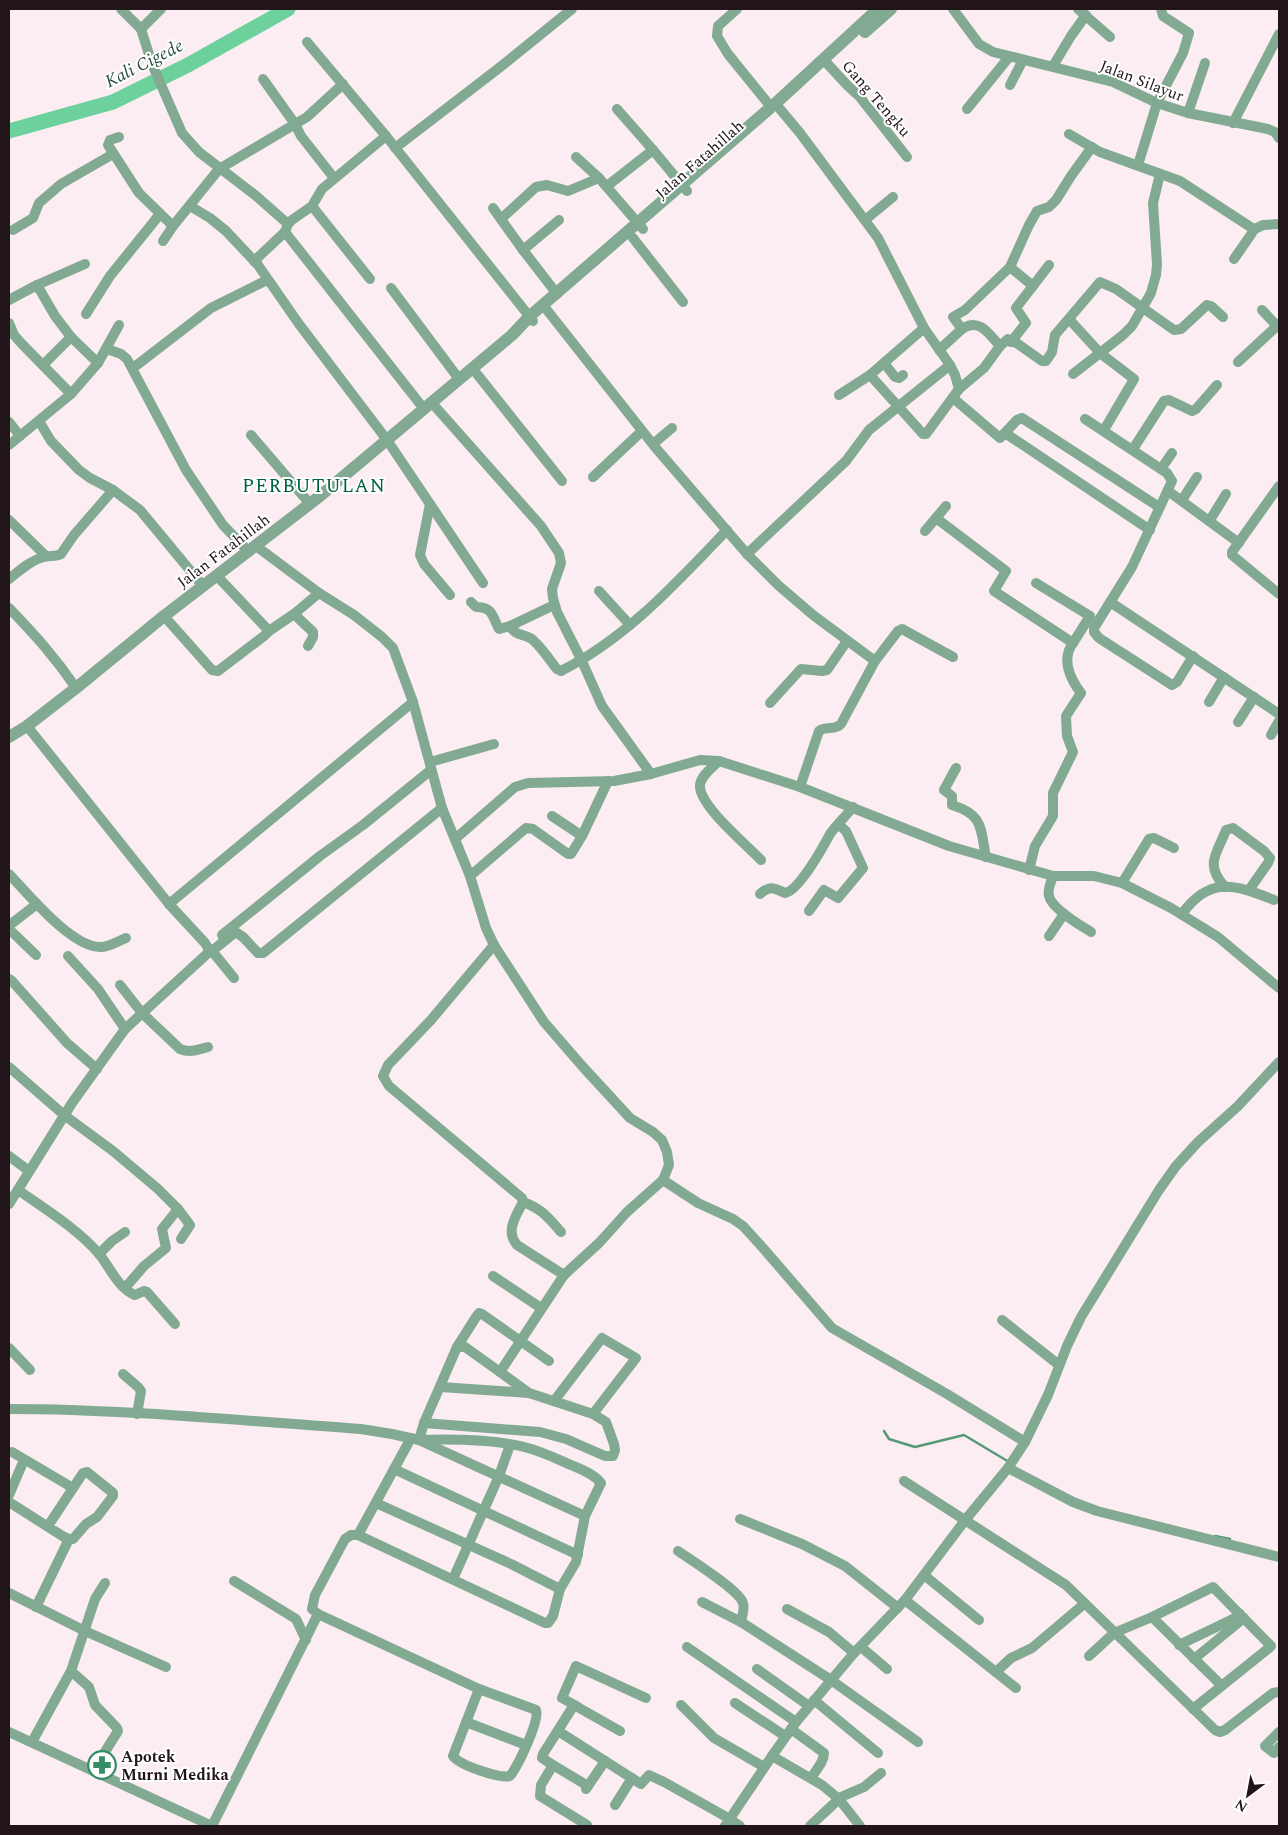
<svg xmlns="http://www.w3.org/2000/svg" width="1288" height="1835" viewBox="0 0 1288 1835" font-family="Spectral,serif">
<style>
.lines{fill:none;stroke-linecap:round;stroke-linejoin:round}
.stream{stroke:#569976;stroke-width:2.5}
.river{stroke:#6cd19d;stroke-width:15}
.minor{stroke:#82aa93;stroke-width:10}
.tertiary{stroke:#82aa93;stroke-width:12}
.labels{text-anchor:middle;stroke-width:4;stroke-linejoin:round;paint-order:stroke}
.street-label{font-size:16px;fill:#21151a;stroke:#fff}
.poi-label{font-size:16px;font-weight:bold;fill:#21151a;stroke:#fff;text-anchor:start}
.water-label{font-size:18px;font-style:italic;fill:#254f39;stroke:#fff}
.quarter-label{font-size:19px;letter-spacing:1px;fill:#00623d;stroke:#fff}
</style>
<rect width="100%" height="100%" fill="#fbedf2"/>
<g class="lines">
<!-- stream -->
<g class="stream">
<polyline points="884,1431 889,1439 915,1447 964,1435 1009,1462"/>
<polyline points="1215,1536 1230,1539"/>
</g>
<!-- river -->
<polyline class="river" points="9,131 113,102 188,65 288,9"/>
<!-- minor -->
<g class="minor">
<polyline points="121,9 141,29 152,64 182,133 199,152 255,195 288,224"/>
<polyline points="737,9 718,26 717,36 728,54 771,107"/>
<polyline points="953,9 979,44 993,52 1113,82 1157,103 1188,113 1268,129 1275,132 1279,138"/>
<polyline points="1078,9 1110,37"/>
<polyline points="141,29 161,9"/>
<polyline points="307,42 386,136 533,321"/>
<polyline points="823,59 847,85 859,96 907,157"/>
<polyline points="1053,66 1071,36 1086,15"/>
<polyline points="263,79 295,124 301,136 334,178"/>
<polyline points="1010,85 1023,60"/>
<polyline points="617,109 653,150"/>
<polyline points="967,109 1009,57"/>
<polyline points="1188,113 1205,63"/>
<polyline points="1233,123 1279,34"/>
<polyline points="1069,134 1100,152 1180,181 1252,228 1253,230 1252,233 1234,259"/>
<polyline points="386,136 322,189 312,206 292,220 288,224 285,232 424,409"/>
<polyline points="119,137 110,140 108,145 139,193 173,226 219,169 307,117 343,84"/>
<polyline points="395,148 499,68 572,9"/>
<polyline points="576,157 599,178"/>
<polyline points="1138,165 1157,103 1183,53 1189,33 1163,16 1161,9"/>
<polyline points="607,186 653,150 687,191"/>
<polyline points="190,206 210,218 226,231 258,265 299,324 387,440 483,583"/>
<polyline points="312,206 370,279"/>
<polyline points="493,208 523,250 557,294"/>
<polyline points="501,219 536,187 547,185 568,191 599,178 643,229"/>
<polyline points="865,220 893,197"/>
<polyline points="13,230 33,218 39,203 61,184 113,154"/>
<polyline points="1253,230 1263,225 1279,224"/>
<polyline points="633,238 683,302"/>
<polyline points="163,241 173,226"/>
<polyline points="523,250 559,220"/>
<polyline points="254,261 285,232"/>
<polyline points="1010,267 1033,286"/>
<polyline points="37,285 55,316 71,337 98,363"/>
<polyline points="391,288 459,379"/>
<polyline points="9,300 37,285 85,264"/>
<path d="M543,305L655,447L747,554L778,585L813,615L875,661L841,724C835,731 826,725 819,731L800,787"/>
<polyline points="1262,310 1277,326 1279,324"/>
<polyline points="86,314 110,276 160,214"/>
<polyline points="1069,319 1100,353 1134,379 1104,430"/>
<polyline points="9,323 14,335 21,343 71,394"/>
<polyline points="1011,342 1026,323 1016,308 1049,265"/>
<polyline points="1000,346 1008,339 1018,344 1042,361 1046,361 1052,352 1055,335 1100,282 1116,289 1174,330 1181,329 1207,305 1211,306 1223,317"/>
<polyline points="107,349 121,354 127,359 186,470 223,525 249,552"/>
<polyline points="939,350 962,329 953,317 965,310 1010,267 1029,225 1037,211 1049,207 1056,200 1071,176 1092,147"/>
<polyline points="1238,362 1277,326"/>
<polyline points="884,363 895,377 899,378 903,375"/>
<polyline points="43,365 71,337"/>
<polyline points="133,368 211,308 267,280"/>
<polyline points="473,369 562,481"/>
<polyline points="1073,374 1123,335 1132,326 1151,293 1156,275 1157,264 1153,203 1160,174"/>
<polyline points="870,375 923,434 926,434 959,389 955,375 950,365"/>
<path d="M959,389L984,368L1000,346C989,334 979,317 962,329"/>
<polyline points="839,395 870,375 924,328"/>
<polyline points="953,398 1000,438 1017,420 1022,418 1159,507"/>
<polyline points="432,403 541,526 559,553 561,563 552,589 553,598 557,612 581,659 602,706 651,774"/>
<polyline points="1085,419 1167,473 1172,481 1132,567 1094,628 1094,632 1099,638 1172,685 1177,682 1193,656"/>
<polyline points="39,421 51,441 79,470 90,478 113,490 140,510 203,586"/>
<polyline points="9,422 20,436"/>
<polyline points="1005,433 1150,530"/>
<polyline points="251,435 310,504"/>
<polyline points="653,444 672,428"/>
<polyline points="9,445 71,394 98,363 119,325"/>
<polyline points="1133,449 1164,401 1169,400 1192,411 1196,409 1217,385"/>
<polyline points="1161,469 1172,453"/>
<polyline points="593,477 642,431"/>
<polyline points="1279,486 1232,552 1232,555 1279,594"/>
<polyline points="1168,491 1239,543"/>
<polyline points="1182,500 1197,477"/>
<polyline points="430,504 420,555 424,564 450,595"/>
<polyline points="936,518 946,506"/>
<polyline points="9,520 46,556"/>
<polyline points="1210,520 1226,494"/>
<path d="M925,531L936,518L1006,571L994,591L1073,643C1061,659 1070,679 1081,693L1066,716L1067,736L1073,752L1053,793V816L1035,846L1029,870"/>
<polyline points="256,546 319,593 354,615 382,637 393,648 413,702 442,808 470,876 486,928 494,945 544,1022 583,1067 630,1118 653,1132 662,1140 667,1152 669,1165 663,1180 698,1203 733,1219 743,1226 763,1248 832,1328 947,1394 1025,1442"/>
<polyline points="747,554 846,461 869,430 950,365 924,328 878,238 800,133 780,109"/>
<path d="M9,579C19,571 31,560 44,557C50,555 55,557 61,554L74,535L113,490"/>
<polyline points="1036,583 1090,616 1073,643"/>
<polyline points="599,591 630,625"/>
<path d="M471,602L476,607C493,607 492,616 499,629L510,626C515,635 522,634 530,638C538,642 551,662 557,669L561,671C627,638 677,582 727,530"/>
<polyline points="1110,602 1279,714"/>
<path d="M9,608C35,635 55,657 76,688"/>
<polyline points="164,616 212,670 218,671 264,636 269,631 217,576"/>
<polyline points="510,626 554,605"/>
<polyline points="269,631 294,614"/>
<polyline points="308,646 313,637 313,632 294,614 319,593"/>
<polyline points="875,661 898,631 902,629 953,657"/>
<polyline points="1209,702 1224,677"/>
<polyline points="770,703 801,669 822,671 827,670 847,641"/>
<polyline points="1238,722 1254,697"/>
<polyline points="1271,735 1279,721"/>
<path d="M719,761C713,767 701,775 700,785C698,805 747,845 761,860"/>
<polyline points="430,762 494,744"/>
<path d="M956,768L944,790L952,796V805C984,815 980,828 986,857"/>
<polyline points="582,836 608,781"/>
<polyline points="455,839 515,787 528,783 614,781 651,774 700,760 719,761 800,787 949,846 1053,876 1094,876 1122,883 1171,908 1218,937 1279,988"/>
<path d="M9,874C28,894 72,948 101,947C109,947 118,941 126,938"/>
<polyline points="470,876 526,828 533,829 568,854 571,854 582,836 552,816"/>
<path d="M1053,876C1051,882 1047,890 1049,896C1052,909 1080,925 1091,932"/>
<polyline points="1122,883 1149,839 1154,838 1174,848"/>
<path d="M1225,887C1204,864 1217,854 1226,830L1233,828L1264,851L1270,858L1268,863L1249,890"/>
<path d="M760,894C770,885 774,888 785,893C799,891 823,847 830,834C836,825 846,816 853,807"/>
<polyline points="169,904 413,702"/>
<polyline points="809,911 824,890 838,898 863,868 846,831 839,825"/>
<path d="M1182,914C1209,876 1235,884 1274,900"/>
<polyline points="222,935 320,856 363,825 431,770"/>
<polyline points="1049,936 1064,914"/>
<path d="M494,945L431,1020L388,1065L383,1076L389,1086L522,1198L523,1202C516,1216 505,1231 517,1245L564,1275L500,1372L529,1393"/>
<polyline points="36,955 11,931 9,928 11,924 37,904"/>
<polyline points="68,956 98,989 125,1029"/>
<polyline points="234,978 212,951 233,934 237,933 243,937 258,953 263,953 442,808"/>
<polyline points="9,979 12,981 67,1043 97,1069"/>
<path d="M120,985L142,1013L180,1049C190,1053 197,1050 208,1047"/>
<polyline points="9,1067 64,1115 113,1151 158,1189 178,1209 190,1225 181,1239"/>
<polyline points="9,1156 29,1171"/>
<path d="M18,1190C44,1208 79,1230 100,1255C110,1268 119,1289 135,1295L144,1291L147,1292L175,1324"/>
<path d="M523,1202C542,1209 548,1217 561,1232"/>
<polyline points="9,1204 72,1103 125,1029 208,953 208,948 205,943 169,904 27,726"/>
<polyline points="99,1254 112,1241 125,1232"/>
<polyline points="564,1275 599,1243 627,1212 663,1180"/>
<polyline points="493,1276 541,1308"/>
<polyline points="125,1288 144,1266 166,1248 162,1229 178,1209"/>
<polyline points="1002,1320 1059,1365"/>
<polyline points="457,1347 476,1317 479,1313 482,1314 549,1361"/>
<polyline points="9,1348 30,1370"/>
<polyline points="123,1374 138,1387 141,1391 137,1414"/>
<polyline points="441,1387 529,1393 593,1414 606,1422 614,1444 615,1450 613,1456 605,1456 566,1439 540,1432 424,1423 457,1347 465,1347 500,1372"/>
<polyline points="554,1401 602,1338 636,1358 593,1414"/>
<path d="M9,1409C126,1409 244,1421 361,1429L392,1434L419,1440L585,1516"/>
<polyline points="12,1452 73,1488"/>
<polyline points="1008,1468 1073,1502 1097,1511 1279,1557"/>
<polyline points="394,1469 578,1555"/>
<polyline points="904,1481 1066,1585 1215,1730 1220,1732 1225,1730 1273,1693 1279,1692"/>
<polyline points="9,1495 24,1460"/>
<polyline points="9,1502 64,1537 69,1539 73,1539 86,1524 97,1517 113,1496 113,1493 87,1472 83,1473 48,1526"/>
<polyline points="376,1503 511,1564 560,1589"/>
<polyline points="740,1519 802,1544 845,1566 898,1608"/>
<path d="M358,1535L545,1623H548L553,1616L560,1589L576,1562L585,1516L601,1483C594,1474 581,1469 571,1465C557,1459 543,1452 528,1448C496,1439 452,1439 419,1440L424,1423"/>
<path d="M678,1551C691,1560 739,1590 743,1603C745,1608 742,1616 741,1622L831,1680L918,1742"/>
<polyline points="924,1575 979,1620"/>
<polyline points="453,1579 499,1476 510,1445"/>
<polyline points="234,1581 296,1619 306,1640"/>
<polyline points="9,1593 85,1631 166,1667"/>
<polyline points="905,1600 1016,1688"/>
<polyline points="702,1602 741,1622"/>
<polyline points="36,1607 69,1539"/>
<polyline points="787,1609 829,1632 854,1653"/>
<path d="M318,1614L479,1689L536,1710C540,1720 518,1766 510,1776C500,1779 459,1765 453,1756L479,1689"/>
<polyline points="1152,1617 1221,1685"/>
<polyline points="1179,1645 1233,1619 1240,1614"/>
<polyline points="687,1647 796,1722"/>
<polyline points="861,1647 887,1669"/>
<polyline points="1089,1656 1114,1633 1152,1617 1213,1587 1271,1646 1269,1648 1193,1709"/>
<polyline points="1194,1659 1244,1618"/>
<polyline points="757,1669 809,1706"/>
<polyline points="71,1671 89,1687 95,1705 117,1728 118,1731 93,1771"/>
<polyline points="996,1672 1011,1658 1032,1648 1084,1604"/>
<polyline points="814,1700 878,1753"/>
<polyline points="735,1703 785,1736"/>
<polyline points="681,1705 714,1738 764,1767"/>
<polyline points="578,1707 562,1698 576,1666 646,1698"/>
<polyline points="466,1722 526,1745"/>
<path d="M791,1729L824,1753C824,1762 816,1770 811,1778"/>
<polyline points="558,1731 641,1784 649,1775 664,1782 730,1819 740,1826"/>
<polyline points="9,1732 212,1826"/>
<polyline points="1279,1732 1265,1746 1274,1753 1279,1747"/>
<polyline points="32,1742 71,1671 95,1599 105,1583"/>
<polyline points="772,1756 822,1785 839,1799 860,1826"/>
<polyline points="553,1765 588,1786"/>
<polyline points="586,1789 605,1761"/>
<polyline points="615,1805 632,1778"/>
<polyline points="587,1825 540,1796 541,1785 553,1765 542,1758 543,1754 574,1705 620,1731"/>
<polyline points="212,1826 318,1614 312,1609 315,1595 345,1539 351,1535 358,1535 411,1438"/>
<polyline points="725,1826 772,1756 796,1722 854,1653 905,1600 966,1519 1008,1468 1025,1442 1048,1395 1067,1346 1081,1317 1159,1190 1176,1166 1198,1142 1238,1106 1279,1062"/>
<polyline points="810,1826 841,1797 864,1787 881,1773"/>
</g>
<!-- tertiary -->
<g class="tertiary">
<polyline points="865,32 891,9"/>
<polyline points="9,737 27,726 76,688 164,616 320,496 512,335 530,316 777,102 878,9"/>
</g>
</g>
<!-- icons -->
<defs>
<symbol id="pharmacy-ring" viewBox="-11 -11 22 22"><circle r="9.5" fill="#fff" stroke="#348d63" stroke-width="1.5"/><path d="M-2-6h4v4h4v4h-4v4h-4v-4h-4v-4h4Z" fill="#348d63"/></symbol>
</defs>
<g fill-rule="evenodd">
<use href="#pharmacy-ring" x="86" y="1749" width="32" height="32"/>
</g>
<g class="labels">
<!-- street labels -->
<g class="street-label">
<text transform="translate(1142 80) rotate(21)" y="6">Jalan Silayur</text>
<text transform="translate(877 98) rotate(49)" y="6">Gang Tengku</text>
<text transform="translate(699 159) rotate(-41)" y="6">Jalan Fatahillah</text>
<text transform="translate(223 550) rotate(-37)" y="6">Jalan Fatahillah</text>
</g>
<!-- poi labels -->
<g class="poi-label">
<text x="121" y="1762">Apotek<tspan x="121" dy="18">Murni Medika</tspan></text>
</g>
<!-- water labels -->
<g class="water-label">
<text transform="translate(144 63) rotate(-27)" y="6">Kali Cigede</text>
</g>
<!-- quarter labels -->
<g class="quarter-label">
<text x="314" y="492">PERBUTULAN</text>
</g>
</g>
<!-- border -->
<rect width="1288" height="1835" fill="none" stroke="#21151a" stroke-width="20"/>
<!-- north arrow -->
<g transform="translate(1248 1795) rotate(212)" stroke="#ffffff" stroke-width="4" paint-order="stroke">
<path d="M0-4L9 19L0 12L-9 19Z" fill="#21151a"/>
<text y="-8" font-size="14" font-weight="bold" text-anchor="middle" fill="#21151a">N</text>
</g>
</svg>
